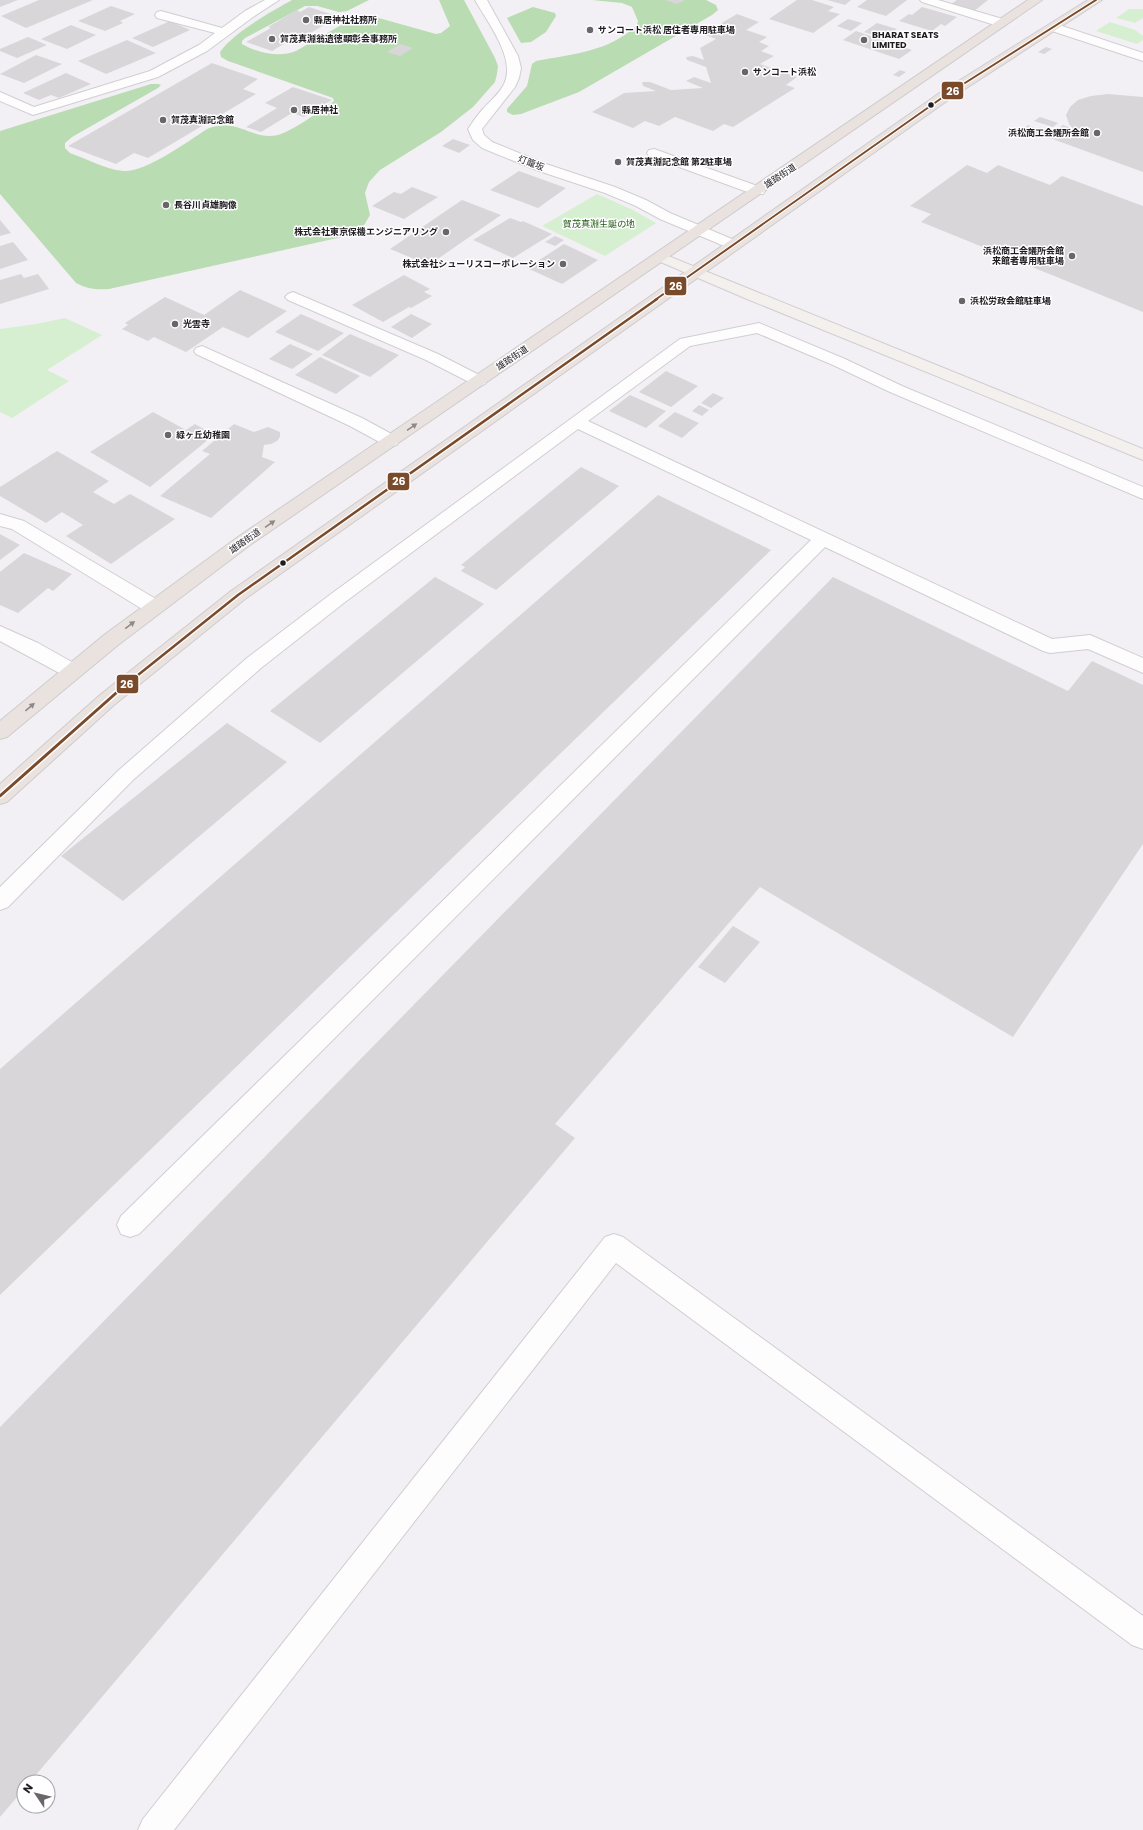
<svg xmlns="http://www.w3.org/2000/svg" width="1143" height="1830" viewBox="0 0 1143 1830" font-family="Poppins,'Noto Sans JP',sans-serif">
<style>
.green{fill:#d6efd1}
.forest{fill:#b9dcb2}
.building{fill:#d9d6da}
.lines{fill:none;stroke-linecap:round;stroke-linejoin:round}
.lane-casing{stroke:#d1ced2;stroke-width:2}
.street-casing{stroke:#d1ced2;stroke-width:2}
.secondary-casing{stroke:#d1ced2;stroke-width:2}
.primary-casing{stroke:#ceccce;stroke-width:2}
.lane{fill:#fdfdfe;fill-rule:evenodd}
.street{fill:#fdfdfe;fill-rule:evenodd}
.secondary{fill:#f4f0ee;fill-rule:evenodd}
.primary{fill:#eae2df;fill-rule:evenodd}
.bus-1-far2-casing{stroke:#fefdff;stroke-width:4}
.bus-1-far1-casing{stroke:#fefdff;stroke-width:5}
.bus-1-casing{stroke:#fefdff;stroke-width:6}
.bus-1-far2{stroke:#7a4b2a;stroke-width:2}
.bus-1-far1{stroke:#7a4b2a;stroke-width:2.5}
.bus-1{stroke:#7a4b2a;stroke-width:3}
.oneway{fill:#8e8989}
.poi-dot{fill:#69666a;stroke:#fefdff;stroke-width:1.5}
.bus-dot{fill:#1e1c1f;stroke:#fefdff;stroke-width:1.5}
.labels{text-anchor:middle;stroke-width:3;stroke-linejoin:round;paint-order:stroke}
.far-poi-label{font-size:9px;font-weight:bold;fill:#1e1c1f;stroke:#fefdff;text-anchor:start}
.far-street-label{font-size:9px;fill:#1e1c1f;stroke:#fefdff}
.far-park-label{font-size:9px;fill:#1c5a0a;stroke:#fefdff}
.line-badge{stroke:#fefdff;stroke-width:1.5}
.badge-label{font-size:11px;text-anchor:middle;font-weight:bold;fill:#fff}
</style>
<rect width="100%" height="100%" fill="#f3f0f5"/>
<!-- green -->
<g class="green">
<polygon points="1129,9 1143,9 1143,18 1135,23 1116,18"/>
<polygon points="1110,22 1135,30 1143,36 1143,40 1137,44 1096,31"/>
<polygon points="597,194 631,209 656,223 605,256 542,226"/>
<polygon points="65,318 102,335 47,370 69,381 12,418 0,412 0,329 36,324"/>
</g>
<!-- forest -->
<g class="forest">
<path d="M292,0H369L347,11L339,12L317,6H305L245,38L242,41V44C258,53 279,58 296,51L350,20L358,16L368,15L436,34L441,33L450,26L439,0H464L495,58L498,66L497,74L495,82L473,107L441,132L380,170L369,182L365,193L370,215L363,227L342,237L109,289C97,290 87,289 76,283L0,194V131L151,84H158L161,85L158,88L72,137L65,143V148L70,153C87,159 105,169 123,171C145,173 187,142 207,129C239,117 251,141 278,135C293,131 318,112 331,103L334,101L333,98L228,61L221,57L220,52C233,33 272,11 292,0Z"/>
<path d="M592,0H706L716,5L718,10L712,15L579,92L521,114L513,115L507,112V109L527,86L532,64L536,61C572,54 609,52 637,25L638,21L632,7L622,3Z"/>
<polygon points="533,7 555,13 556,16 546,32 531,42 521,43 507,18"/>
</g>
<!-- building -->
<g class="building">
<polygon points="0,0 18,0 0,7"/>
<polygon points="39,0 93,0 26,28 1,16"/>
<polygon points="665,0 685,0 677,4"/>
<polygon points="797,0 812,0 834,7 828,11 840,14 813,33 769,19"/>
<polygon points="827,0 851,0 845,5"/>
<polygon points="867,0 907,0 886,16 857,7"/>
<polygon points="957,0 988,0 974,11 951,4"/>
<polygon points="111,6 135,14 120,21 123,23 105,31 78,21"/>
<polygon points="309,7 334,15 326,19 331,21 302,38 297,36 272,51 246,42 271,28 268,27 297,10 300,12"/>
<polygon points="922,7 957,17 945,26 941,24 932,31 899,21 909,14 912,15"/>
<polygon points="737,14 759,22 746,30 767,37 759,42 769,46 761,51 774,56 760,64 797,77 786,85 795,88 733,127 724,124 713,131 675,117 659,126 645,121 633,128 592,112 624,93 656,91 643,86 642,82 650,82 671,90 703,88 686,81 694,77 711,83 706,67 687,60 686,57 693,56 704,60 700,48 716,39 703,34"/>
<polygon points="848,19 862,23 851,31 837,26"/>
<polygon points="170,21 190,30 153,47 132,38"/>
<polygon points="877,23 897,29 883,38 864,32"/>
<polygon points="71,25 96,35 67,49 41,39"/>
<polygon points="856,31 912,50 899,59 843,40"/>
<polygon points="28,37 47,45 17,58 0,51 0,49"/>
<polygon points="127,40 156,53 106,74 78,61"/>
<polygon points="400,44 413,48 400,56 387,52"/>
<polygon points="1046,47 1052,49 1044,54 1038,52"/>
<polygon points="36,55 62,64 24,83 0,74"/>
<polygon points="212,63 258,79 243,89 256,94 148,158 134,153 116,164 68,146"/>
<polygon points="900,70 906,72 899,77 893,75"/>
<polygon points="66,73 91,84 59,98 51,95 39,100 23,93"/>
<polygon points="293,87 332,100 304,117 292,113 261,132 246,127 277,108 265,103"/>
<polygon points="1108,94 1143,97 1143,172 1047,137 1063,125 1073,129 1069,124 1066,115 1070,107 1078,100 1091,96"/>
<polygon points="1040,117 1058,123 1053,127 1034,121"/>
<polygon points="1028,125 1046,132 1041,135 1023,129"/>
<polygon points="453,139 470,145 459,153 442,146"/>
<polygon points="967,165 987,173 998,165 1050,185 1062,176 1143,206 1143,312 921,222 931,214 910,206"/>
<polygon points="519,171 566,188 538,208 490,190"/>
<polygon points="412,187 438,197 404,219 372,206 394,192 401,194"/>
<polygon points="462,200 501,215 429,265 390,249"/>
<polygon points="510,218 521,222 523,221 552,234 513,258 473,240"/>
<polygon points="0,220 11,233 0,236"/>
<polygon points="555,236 564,240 555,246 545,242"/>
<polygon points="13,242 28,260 0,269 0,246"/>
<polygon points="564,244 598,260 562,284 527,268"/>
<polygon points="21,274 24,278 38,274 49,289 0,304 0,280"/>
<polygon points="404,275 430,289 424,292 432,296 411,308 409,307 383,322 352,305"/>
<polygon points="240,290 287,311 248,338 223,327 186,352 154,337 148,341 122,329 128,325 125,323 165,297 204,315"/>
<polygon points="301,314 344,333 318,351 275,332"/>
<polygon points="411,314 432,324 412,338 391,327"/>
<polygon points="350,334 399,355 370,377 322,355"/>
<polygon points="290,344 313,354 292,369 269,359"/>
<polygon points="320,357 360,376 336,394 295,375"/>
<polygon points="666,371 698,386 671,407 639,392"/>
<polygon points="713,393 724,398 711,408 701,403"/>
<polygon points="630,395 666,411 646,428 609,411"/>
<polygon points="699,405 709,410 702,416 692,411"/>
<polygon points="153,412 186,430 195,424 214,435 150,487 90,452"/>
<polygon points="675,412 699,423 682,438 658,426"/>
<polygon points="234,424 254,432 268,427 280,432 280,437 277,441 271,444 264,445 262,457 275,462 211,518 160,496 210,454 202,451"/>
<polygon points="57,451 109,481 93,492 114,504 130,494 175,519 111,564 66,536 83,525 62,512 46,523 0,496 0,487"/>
<polygon points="581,467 619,486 496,590 461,571 465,567 461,565"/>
<polygon points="658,495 771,550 0,1295 0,1069"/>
<polygon points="0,534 20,545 0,560"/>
<polygon points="24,553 72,574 53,591 48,588 18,613 0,605 0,572"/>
<polygon points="435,577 484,604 320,743 270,711"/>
<polygon points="833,577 1068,691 1092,661 1143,685 1143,844 1013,1037 760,887 555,1124 575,1138 30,1782 24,1782 24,1789 0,1817 0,1427"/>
<polygon points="227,723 287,762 123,901 61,856"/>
<polygon points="733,926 760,942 725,983 698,967"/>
</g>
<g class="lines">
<defs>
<g id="lane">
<polygon points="1053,23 1143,53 1143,61 1049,30 1047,27"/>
<polygon points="654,149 763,188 765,191 763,194 753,194 649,156 647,153 649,150"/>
<polygon points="759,323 845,359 902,386 1143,487 1143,499 890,392 833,365 757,333 690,346 588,421 1052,639 1090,635 1143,658 1143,673 1088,649 1050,653 1043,651 825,547 139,1234 130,1237 121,1234 117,1225 121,1216 811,540 578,429 345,602 261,668 133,780 8,907 0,910 0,887 119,770 247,658 331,594 680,339"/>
<polygon points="202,346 362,418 397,437 399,441 397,445 391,446 385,445 350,426 196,354 194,351 196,348"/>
<polygon points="614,1234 623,1237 1143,1616 1143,1649 1132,1645 616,1263 174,1830 138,1830 143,1819 605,1237"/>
</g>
<g id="street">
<polygon points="265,0 279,0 253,17 207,51 158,77 33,115 0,101 0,92 34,107 150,71 199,45 215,33 157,18 155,15 157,12 161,11 222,28 245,11"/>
<path d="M475,0H487L518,56L521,68L519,78L515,87L482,129L484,135L492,142L546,164L615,187L646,200L670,213L739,242L741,245L739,248H729L660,219L636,206L605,193L536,170L482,148L473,140L468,129C473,122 477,115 483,109C489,102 498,95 503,86C518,61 488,23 475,0Z"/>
<polygon points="920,0 938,0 1006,20 1008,23 1002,27 998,26 922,2"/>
<polygon points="293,292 438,354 485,378 487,381 485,384 479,386 473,384 426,360 288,300 285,297 288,294"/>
<polygon points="0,514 24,521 161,602 163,607 161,612 154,613 147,612 12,529 0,526"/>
<polygon points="0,626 38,643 79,666 82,671 79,676 72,678 65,676 0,641"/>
</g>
<polygon id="secondary" points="661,253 1143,449 1143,460 747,299 656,260 654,257 656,254"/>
<g id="primary">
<polygon points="1028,0 1042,0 250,545 118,645 7,737 0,739 0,721 104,635 238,537"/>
<polygon points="1088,0 1102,0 951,98 245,599 114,705 7,802 0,804 0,784 100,695 231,591 941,92"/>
</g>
</defs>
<!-- lane casing -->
<use href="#lane" class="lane-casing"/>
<!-- street casing -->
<use href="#street" class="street-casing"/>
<!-- secondary casing -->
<use href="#secondary" class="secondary-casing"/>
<!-- primary casing -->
<use href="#primary" class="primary-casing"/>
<!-- lane -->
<use href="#lane" class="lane"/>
<!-- street -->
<use href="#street" class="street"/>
<!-- secondary -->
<use href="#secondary" class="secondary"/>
<!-- primary -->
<use href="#primary" class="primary"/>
<defs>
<polyline id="bus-1-far2" points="655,300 946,95 1096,0"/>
<polyline id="bus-1-far1" points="123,687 238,595 657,299"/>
<polyline id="bus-1" points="0,796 124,686"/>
</defs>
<!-- bus-1-far2 casing -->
<use href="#bus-1-far2" class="bus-1-far2-casing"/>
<!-- bus-1-far1 casing -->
<use href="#bus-1-far1" class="bus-1-far1-casing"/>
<!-- bus-1 casing -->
<use href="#bus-1" class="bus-1-casing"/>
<!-- bus-1-far2 -->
<use href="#bus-1-far2" class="bus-1-far2"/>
<!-- bus-1-far1 -->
<use href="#bus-1-far1" class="bus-1-far1"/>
<!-- bus-1 -->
<use href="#bus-1" class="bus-1"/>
</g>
<!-- one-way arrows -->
<defs><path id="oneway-solid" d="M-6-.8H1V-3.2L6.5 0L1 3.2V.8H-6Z"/></defs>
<g class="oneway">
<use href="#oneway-solid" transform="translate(412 427) rotate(-34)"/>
<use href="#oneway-solid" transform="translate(270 524) rotate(-34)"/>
<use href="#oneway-solid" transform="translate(130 625) rotate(-37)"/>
<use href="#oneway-solid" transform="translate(30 707) rotate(-40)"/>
</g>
<!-- markers -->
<g class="poi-dot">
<circle cx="306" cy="20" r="4"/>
<circle cx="590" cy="30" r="4"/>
<circle cx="272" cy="39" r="4"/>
<circle cx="864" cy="40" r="4"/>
<circle cx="745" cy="72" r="4"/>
<circle cx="294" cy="110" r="4"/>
<circle cx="163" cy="120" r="4"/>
<circle cx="1097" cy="133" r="4"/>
<circle cx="618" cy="162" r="4"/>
<circle cx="166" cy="205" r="4"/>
<circle cx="446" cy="232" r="4"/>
<circle cx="1072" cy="256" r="4"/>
<circle cx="563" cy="264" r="4"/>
<circle cx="962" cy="301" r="4"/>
<circle cx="175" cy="324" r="4"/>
<circle cx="168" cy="435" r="4"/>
</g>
<g class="bus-dot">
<circle cx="931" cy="105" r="3.5"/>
<circle cx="283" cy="563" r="3.5"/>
</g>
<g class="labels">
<!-- far-poi labels -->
<g class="far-poi-label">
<text x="314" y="23">縣居神社社務所</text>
<text x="598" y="33">サンコート浜松 居住者専用駐車場</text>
<text x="872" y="38">BHARAT SEATS<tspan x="872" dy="10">LIMITED</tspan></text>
<text x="280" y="42">賀茂真淵翁遺徳顕彰会事務所</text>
<text x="753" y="75">サンコート浜松</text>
<text x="302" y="113">縣居神社</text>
<text x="171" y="123">賀茂真淵記念館</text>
<text x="1089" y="136" text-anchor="end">浜松商工会議所会館</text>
<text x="626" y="165">賀茂真淵記念館 第2駐車場</text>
<text x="174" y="208">長谷川貞雄胸像</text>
<text x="438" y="235" text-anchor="end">株式会社東京保機エンジニアリング</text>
<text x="1064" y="254" text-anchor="end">浜松商工会議所会館<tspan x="1064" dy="10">来館者専用駐車場</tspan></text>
<text x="555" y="267" text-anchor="end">株式会社シューリスコーポレーション</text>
<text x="970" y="304">浜松労政会館駐車場</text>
<text x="183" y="327">光雲寺</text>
<text x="176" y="438">緑ヶ丘幼稚園</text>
</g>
<!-- far-street labels -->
<g class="far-street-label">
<text transform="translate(531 163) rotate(21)" y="3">灯籠坂</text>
<text transform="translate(780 176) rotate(-34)" y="3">雄踏街道</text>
<text transform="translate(512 358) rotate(-34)" y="3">雄踏街道</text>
<text transform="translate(245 541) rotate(-35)" y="3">雄踏街道</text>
</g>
<!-- far-park labels -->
<g class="far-park-label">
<text x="599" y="227">賀茂真淵生誕の地</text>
</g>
</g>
<g class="line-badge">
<rect x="941" y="81" width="23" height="19" rx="4" fill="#7a4b2a"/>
<rect x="664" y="276" width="23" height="20" rx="4" fill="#7a4b2a"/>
<rect x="387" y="472" width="23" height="19" rx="4" fill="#7a4b2a"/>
<rect x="116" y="674" width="23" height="20" rx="4" fill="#7a4b2a"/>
</g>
<g class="badge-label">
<text x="953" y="95">26</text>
<text x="676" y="290">26</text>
<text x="399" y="485">26</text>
<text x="127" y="688">26</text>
</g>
<!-- north arrow -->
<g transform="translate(36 1794) rotate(305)"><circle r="19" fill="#fefdff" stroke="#a4a3a5"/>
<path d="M0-3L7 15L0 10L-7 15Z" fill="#69666a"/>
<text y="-6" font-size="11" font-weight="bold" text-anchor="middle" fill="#1e1c1f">N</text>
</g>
</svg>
